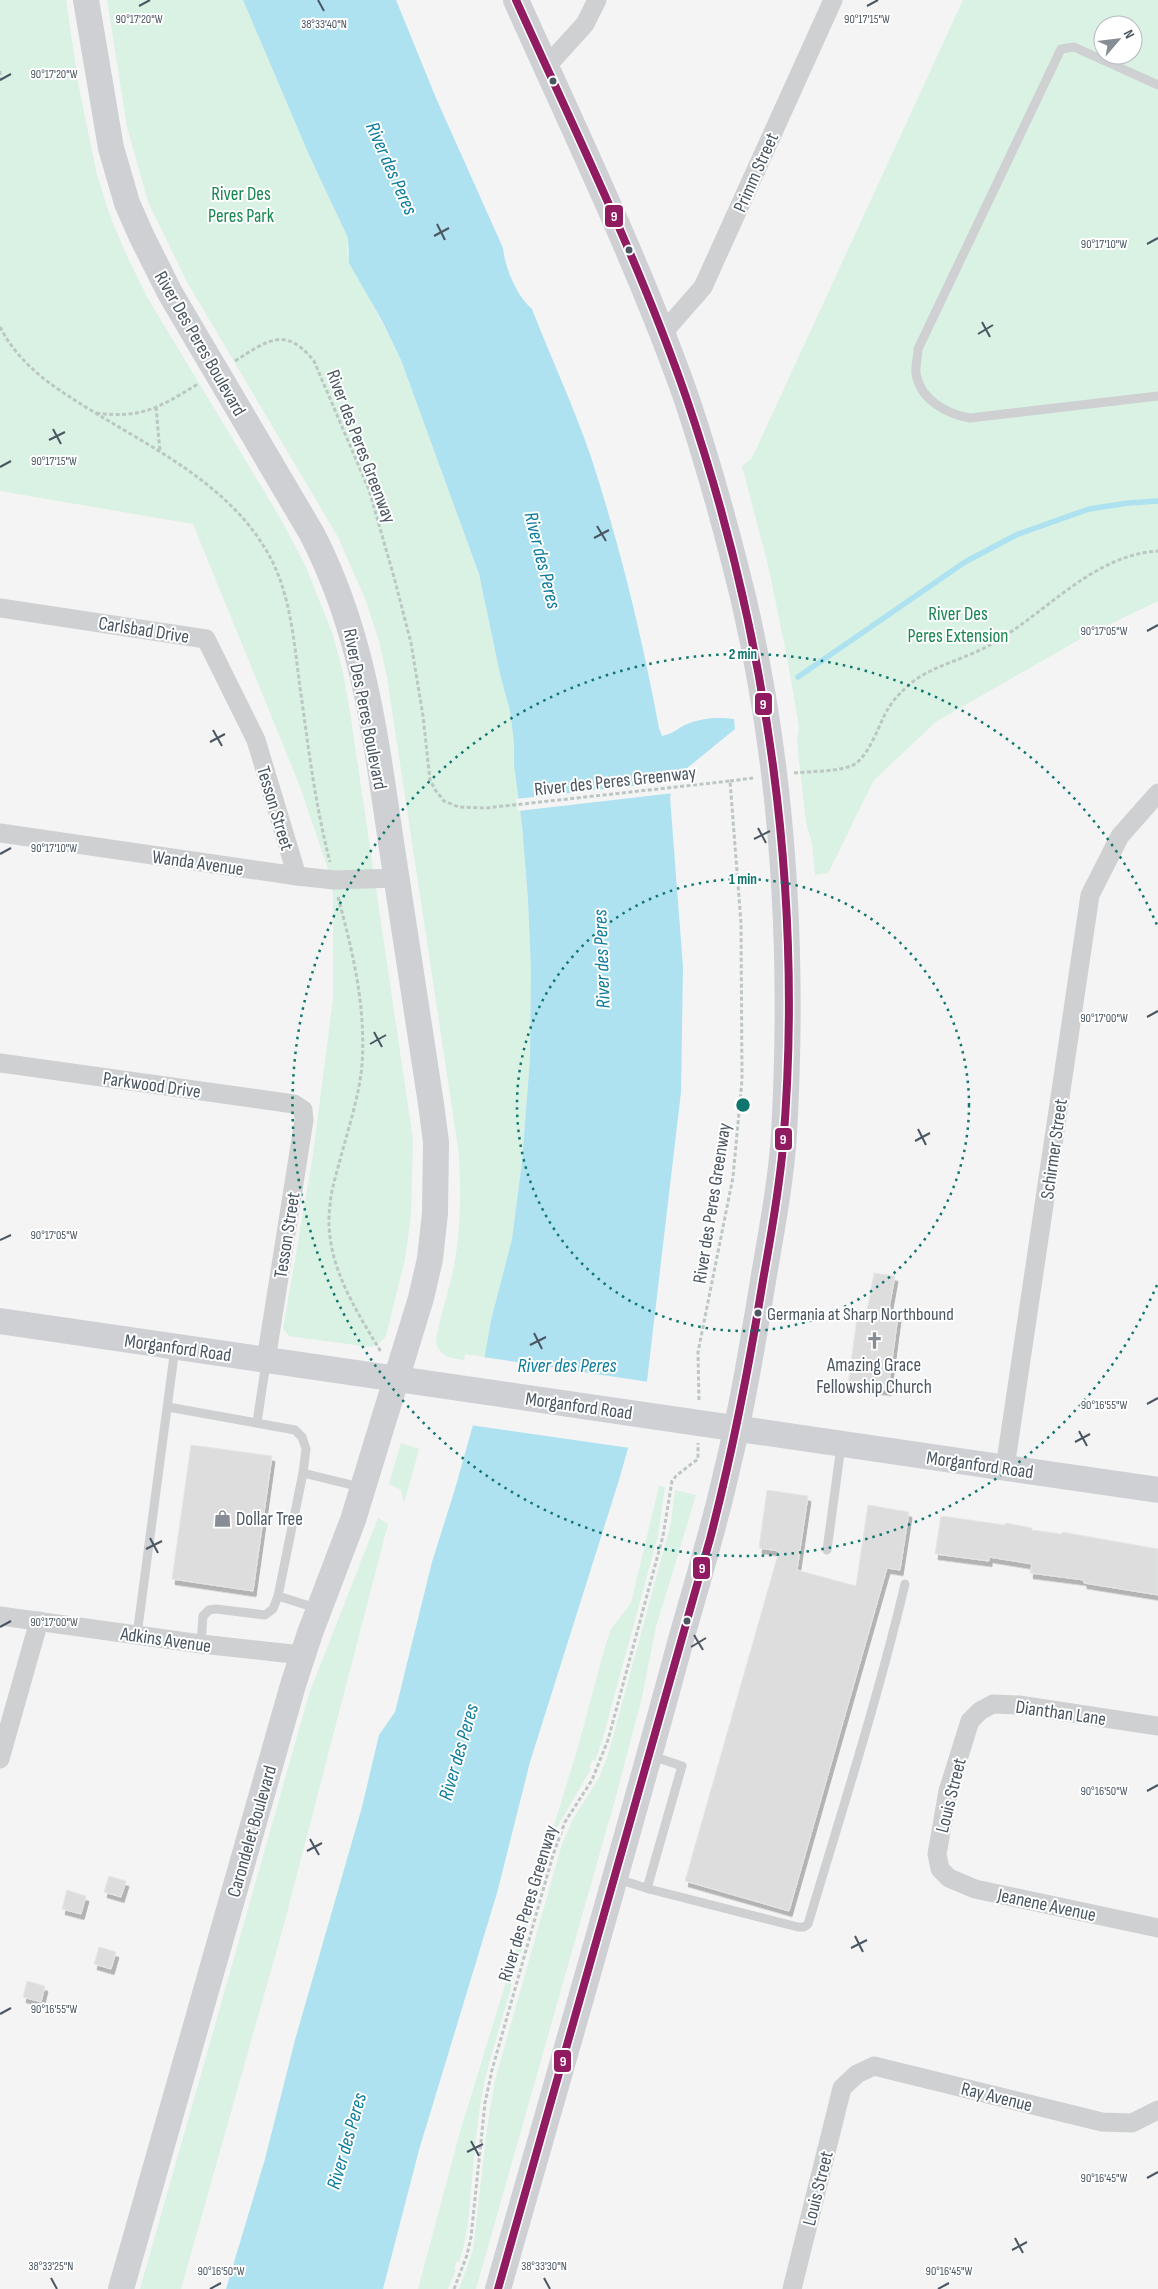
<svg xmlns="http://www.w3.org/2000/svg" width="1158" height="2289" viewBox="0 0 1158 2289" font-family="'Sofia Sans Condensed',sans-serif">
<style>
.green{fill:#d9f2e3;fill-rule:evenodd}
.water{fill:#aee2f0}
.pier{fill:#f4f4f4}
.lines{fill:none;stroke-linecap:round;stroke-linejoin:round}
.stream{stroke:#aee2f0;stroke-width:5.5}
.building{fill:#ddddde;stroke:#e5e6e7;filter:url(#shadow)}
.path{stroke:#bcc7c4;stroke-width:3;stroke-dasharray:4 2.5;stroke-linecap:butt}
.lane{stroke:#ced0d2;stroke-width:9}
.street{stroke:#ced0d2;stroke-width:19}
.secondary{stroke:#ced0d4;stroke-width:26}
.bus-1-casing{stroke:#fff;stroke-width:11}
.bus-1{stroke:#901b61;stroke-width:8}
.ticks{fill:none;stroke:#4a5661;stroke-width:2}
.ring{fill:none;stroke:#0f766e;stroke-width:2.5;stroke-dasharray:2.5 5}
.bus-dot{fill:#4a5661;stroke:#fff;stroke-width:2}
.labels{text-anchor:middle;stroke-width:4;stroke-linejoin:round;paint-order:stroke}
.bus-label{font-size:18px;fill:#4a5661;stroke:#fff;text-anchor:start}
.street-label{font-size:19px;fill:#4a5661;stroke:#fff}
.park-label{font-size:19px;fill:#17864f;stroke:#fff}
.poi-label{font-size:19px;fill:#4a5661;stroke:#fff}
.water-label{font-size:20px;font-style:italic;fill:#0c7c9b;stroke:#fff}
.ticks-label{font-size:12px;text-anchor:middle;fill:#4a5661;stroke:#fff;stroke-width:4;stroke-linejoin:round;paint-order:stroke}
.centre{fill:#0f766e;stroke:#fff;stroke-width:2.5}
.ring-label{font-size:15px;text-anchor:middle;font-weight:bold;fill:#0f766e;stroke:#fff;stroke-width:4;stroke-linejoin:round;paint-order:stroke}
.line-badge{stroke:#fff;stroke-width:2}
.badge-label{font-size:14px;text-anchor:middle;font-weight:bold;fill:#fff}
</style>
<defs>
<filter id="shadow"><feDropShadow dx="3" dy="5.5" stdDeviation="0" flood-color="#0004"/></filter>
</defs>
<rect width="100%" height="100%" fill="#f4f4f4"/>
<!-- green -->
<g class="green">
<polygon points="0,0 66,0 79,88 97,175 110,216 126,254 147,297 282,521 305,565 333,635 343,672 350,712 413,1140 411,1216 405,1259 386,1336 377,1345 370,1347 289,1336 283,1329 312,1161 333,1000 333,893 327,866 299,784 193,524 0,491"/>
<path d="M107,0H243L309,155L348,238L347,254L401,360L479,574L500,674L510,711L514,743V765L522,825L528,900L531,970L530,1058L522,1162L512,1239L491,1320L485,1357L465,1354L464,1360C450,1358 440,1357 436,1342C439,1318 448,1295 453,1271C461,1232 461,1193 459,1154L387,677L379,641L366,601L338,537L187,282L148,202L127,127Z"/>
<path d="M963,0H1158V601L1084,637L937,721L874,780L828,873L815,875L812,843L806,823L797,742L799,727L788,662L768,565L742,466L752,458ZM1103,25H1133V55H1103Z"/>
<polygon points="401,1443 419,1449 404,1503 401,1490 389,1484"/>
<path d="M659,1486L665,1487L658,1536L602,1741L595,1761L592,1760L589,1768L591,1769L559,1824L554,1835L486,2075C477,2113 475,2152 471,2190C469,2214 467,2240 459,2262H456L454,2269L456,2270L448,2289H418L460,2132L578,1747L605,1647L611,1629L631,1603Z"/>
<polygon points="675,1490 696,1495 656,1627 642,1697 616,1796 476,2289 459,2289 473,2250 487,2128 495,2080 562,1844 573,1819 599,1778 608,1755 671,1523"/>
<polygon points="378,1518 388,1524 283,1928 181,2289 140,2289 309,1694"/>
</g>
<!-- water -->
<path class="water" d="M243,0H396L436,98L503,248C505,268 517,297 532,309C551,358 574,407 591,457C620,546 642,636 659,728L662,736C673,734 678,728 687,724C702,718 718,717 734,719L735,729L675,778L670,797L683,967L681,1092L647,1381L619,1480L530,1762L497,1893L419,2150L383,2289H226L265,2159L295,2040L362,1807L379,1735L395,1712L432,1562L455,1489L473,1425L491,1320L512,1239L522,1162L530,1058L531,970L528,900L522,825L514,765V743L510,711L500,674L479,574L401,360L381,319L349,263L348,238L309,155Z"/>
<!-- pier -->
<g class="pier">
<polygon points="677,781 674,793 518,811 516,799"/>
<polygon points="483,1357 649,1382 630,1448 470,1425"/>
</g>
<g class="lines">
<!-- stream -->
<polyline class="stream" points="798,677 965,562 1016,535 1089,509 1128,503 1158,501"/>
</g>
<!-- building -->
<g class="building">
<polygon points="874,1273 895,1276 888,1314 898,1316 888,1390 848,1385 858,1310 867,1311"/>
<polygon points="191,1445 272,1456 253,1591 172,1579"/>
<polygon points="767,1490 808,1496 797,1570 856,1586 868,1505 909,1512 900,1570 887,1568 789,1911 685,1881 779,1551 759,1548"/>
<polygon points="941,1516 1005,1525 1006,1523 1032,1528 1032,1530 1062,1534 1062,1532 1158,1549 1158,1595 1084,1583 1084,1580 1030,1573 1032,1564 989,1557 989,1561 935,1554"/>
<polygon points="109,1876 126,1881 121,1897 104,1892"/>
<polygon points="67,1890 86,1896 81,1914 62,1909"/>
<polygon points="99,1947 116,1952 111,1969 94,1964"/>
<polygon points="27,1981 45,1986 41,2002 23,1997"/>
</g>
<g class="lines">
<!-- path -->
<g class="path">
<polyline points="0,71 0,81"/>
<path d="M0,327C21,368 58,390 97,414C160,452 232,488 269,555C291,595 294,643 300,687C308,745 315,804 330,862"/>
<path d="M235,361C267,341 285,325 314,361L369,490L394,577L411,643L423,716L430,780L436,791L444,801L459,807L486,808L730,781L741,923L742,1080L733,1177L698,1352L699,1402"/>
<polyline points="156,407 160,452"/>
<path d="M96,413C142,419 160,407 198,384"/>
<path d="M794,773C812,771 834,772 851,766C869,759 879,723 889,707C895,698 902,691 910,684C931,666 963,660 988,646C1044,616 1091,555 1158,551"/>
<polyline points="730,781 753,778"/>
<path d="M338,897C353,953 366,1006 362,1065C359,1098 347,1132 339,1164C335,1178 331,1192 330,1205C323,1260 354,1307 381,1352"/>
<polyline points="454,2289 467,2255 471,2237 485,2103 492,2070 553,1855 565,1822 592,1780 608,1740 663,1536 672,1481 677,1475 698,1459 698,1443"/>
</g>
<!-- lane -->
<g class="lane">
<path d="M1158,85L1074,47L1061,49L918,349C918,357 915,366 916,373C920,400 947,414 970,418L1158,396"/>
<polyline points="168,1407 295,1430 302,1437 306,1449 303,1473 278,1596 273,1609 265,1615 216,1609 209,1610 203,1616 201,1644"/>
<polyline points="257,1422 266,1363"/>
<polyline points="303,1473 360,1487"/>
<polyline points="827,1550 841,1446"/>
<polyline points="278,1596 316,1608"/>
<polyline points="137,1635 175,1348"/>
<path d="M652,1756L682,1766L648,1885L649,1889L798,1927H804L808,1924C842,1811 878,1698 905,1584"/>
<polyline points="618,1879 649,1889"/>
</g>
<!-- street -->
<g class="street">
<polyline points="546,67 585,24 597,0"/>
<polyline points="662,334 703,287 833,0"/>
<polyline points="0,608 206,639 256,740 297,876"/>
<polyline points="0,833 297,876 334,880 397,878"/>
<polyline points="0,1063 294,1104 303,1110 304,1120 266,1360"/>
<polyline points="1005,1468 1090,895 1120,836 1158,793"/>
<polyline points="0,1616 201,1644 302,1655"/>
<polyline points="1158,1726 1019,1705 993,1704 980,1711 970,1721 948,1791 937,1854 940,1869 949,1878 975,1889 1158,1928"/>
<polyline points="0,1759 39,1621"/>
<polyline points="792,2289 842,2088 857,2074 874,2066 1102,2122 1132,2123 1158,2110"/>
</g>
<!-- secondary -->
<g class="secondary">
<path d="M86,0L111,148L127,203L141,235L170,293L312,534C363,633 375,733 391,842C404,929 418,1016 431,1104L436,1142L435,1213L430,1259L421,1298L353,1520L310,1633L293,1685L121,2289"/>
<polyline points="0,1321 1158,1490"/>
<path d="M498,2289C559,2075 621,1861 679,1647C695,1589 713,1532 726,1474C742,1409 753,1342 764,1275C772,1228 781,1181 784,1134C794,956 784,774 744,601C727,531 708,462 685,394C637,260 574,130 516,0"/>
</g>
<defs>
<path id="bus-1" d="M498,2289L710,1539C732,1454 749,1367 763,1280C771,1236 779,1191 783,1146C804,894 768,636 686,397C639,261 575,131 516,0"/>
</defs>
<!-- bus-1 casing -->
<use href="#bus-1" class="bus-1-casing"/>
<!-- bus-1 -->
<use href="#bus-1" class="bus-1"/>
</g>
<!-- ticks -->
<path class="ticks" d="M318,0L324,11M139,6L150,0M867,6L878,0M0,80L11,74M437,224L445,240M434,236L449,228M1147,244L1158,238M982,322L990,337M978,334L993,325M53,429L61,444M49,440L65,432M0,467L11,461M597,526L606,541M594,538L609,530M1147,631L1158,625M213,730L222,746M210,742L225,734M758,828L766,843M754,839L770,831M0,854L11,848M1147,1017L1158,1011M374,1032L382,1047M370,1044L386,1035M918,1129L926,1145M915,1141L930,1133M0,1240L11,1235M534,1333L542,1349M530,1345L546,1337M1147,1404L1158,1398M1079,1431L1087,1446M1075,1442L1090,1434M150,1538L158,1553M146,1549L162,1541M0,1627L11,1621M694,1635L703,1650M691,1647L706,1638M1147,1791L1158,1785M310,1839L319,1855M307,1851L322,1843M855,1936L863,1952M851,1948L867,1940M0,2014L11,2008M471,2141L479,2156M467,2152L483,2144M1147,2178L1158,2172M1015,2238L1023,2253M1012,2250L1027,2242M51,2278L57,2289M544,2278L550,2289M210,2289L221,2283M938,2289L949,2283"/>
<!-- distance rings -->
<g class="ring">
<circle cx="743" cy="1105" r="226"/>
<path d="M1157 1285A451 451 0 1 1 1157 925"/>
</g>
<!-- icons -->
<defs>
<symbol id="church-bare" viewBox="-9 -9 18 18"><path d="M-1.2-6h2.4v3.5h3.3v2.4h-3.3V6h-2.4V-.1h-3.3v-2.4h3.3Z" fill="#868d94" stroke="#fff" stroke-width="2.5" paint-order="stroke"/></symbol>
<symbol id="shop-bare" viewBox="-9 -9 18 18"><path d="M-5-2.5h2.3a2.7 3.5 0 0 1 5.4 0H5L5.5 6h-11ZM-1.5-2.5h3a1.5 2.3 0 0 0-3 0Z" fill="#868d94" stroke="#fff" stroke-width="2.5" paint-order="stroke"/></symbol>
</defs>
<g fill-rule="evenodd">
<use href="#church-bare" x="862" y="1328" width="25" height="25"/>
<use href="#shop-bare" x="210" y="1506" width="25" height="25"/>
</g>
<!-- markers -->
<g class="bus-dot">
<circle cx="553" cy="81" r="4.5"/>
<circle cx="629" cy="250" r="4.5"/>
<circle cx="758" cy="1313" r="4.5"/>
<circle cx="687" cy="1621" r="4.5"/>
</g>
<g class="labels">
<!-- bus labels -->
<g class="bus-label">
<text x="767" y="1320">Germania at Sharp Northbound</text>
</g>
<!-- street labels -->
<g class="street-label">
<text transform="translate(755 172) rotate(-66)" y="7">Primm Street</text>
<text transform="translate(201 343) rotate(60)" y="7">River Des Peres Boulevard</text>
<text transform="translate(362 446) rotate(69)" y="7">River des Peres Greenway</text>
<text transform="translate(144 629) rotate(9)" y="7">Carlsbad Drive</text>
<text transform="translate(366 709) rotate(79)" y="7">River Des Peres Boulevard</text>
<text transform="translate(615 780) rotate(-6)" y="7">River des Peres Greenway</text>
<text transform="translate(276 808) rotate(73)" y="7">Tesson Street</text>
<text transform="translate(198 862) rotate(8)" y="7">Wanda Avenue</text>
<text transform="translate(152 1084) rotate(8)" y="7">Parkwood Drive</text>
<text transform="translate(1053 1149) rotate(-82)" y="7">Schirmer Street</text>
<text transform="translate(711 1203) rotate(-81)" y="7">River des Peres Greenway</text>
<text transform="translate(286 1235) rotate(-81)" y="7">Tesson Street</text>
<text transform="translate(178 1347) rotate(8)" y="7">Morganford Road</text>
<text transform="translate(579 1405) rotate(8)" y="7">Morganford Road</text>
<text transform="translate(980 1464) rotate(8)" y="7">Morganford Road</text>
<text transform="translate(166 1639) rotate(8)" y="7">Adkins Avenue</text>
<text transform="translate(1061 1712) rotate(8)" y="7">Dianthan Lane</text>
<text transform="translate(950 1795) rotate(-76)" y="7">Louis Street</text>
<text transform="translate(251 1831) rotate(-74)" y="7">Carondelet Boulevard</text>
<text transform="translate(527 1903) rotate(-73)" y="7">River des Peres Greenway</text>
<text transform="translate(1047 1904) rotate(12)" y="7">Jeanene Avenue</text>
<text transform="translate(997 2096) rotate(14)" y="7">Ray Avenue</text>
<text transform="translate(817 2188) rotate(-76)" y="7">Louis Street</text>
</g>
<!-- park labels -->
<g class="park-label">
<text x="241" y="200">River Des<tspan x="241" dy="22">Peres Park</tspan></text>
<text x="958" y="620">River Des<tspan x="958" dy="22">Peres Extension</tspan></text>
</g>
<!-- poi labels -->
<g class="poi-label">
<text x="874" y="1371">Amazing Grace<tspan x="874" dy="22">Fellowship Church</tspan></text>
<text x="236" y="1525" text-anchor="start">Dollar Tree</text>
</g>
<!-- water labels -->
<g class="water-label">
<text transform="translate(392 168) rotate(66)" y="7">River des Peres</text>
<text transform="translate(543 560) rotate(76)" y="7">River des Peres</text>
<text transform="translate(601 959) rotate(-92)" y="7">River des Peres</text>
<text x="567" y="1372">River des Peres</text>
<text transform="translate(458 1752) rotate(-74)" y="7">River des Peres</text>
<text transform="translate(346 2141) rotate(-74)" y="7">River des Peres</text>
</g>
</g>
<g class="ticks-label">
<text x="139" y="23">90°17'20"W</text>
<text x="867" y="23">90°17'15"W</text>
<text x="324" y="28">38°33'40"N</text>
<text x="54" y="78">90°17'20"W</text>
<text x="1104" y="248">90°17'10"W</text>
<text x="54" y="465">90°17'15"W</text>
<text x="1104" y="635">90°17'05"W</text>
<text x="54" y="852">90°17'10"W</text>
<text x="1104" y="1022">90°17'00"W</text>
<text x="54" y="1239">90°17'05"W</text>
<text x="1104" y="1409">90°16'55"W</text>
<text x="54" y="1626">90°17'00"W</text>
<text x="1104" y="1795">90°16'50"W</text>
<text x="54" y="2013">90°16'55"W</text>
<text x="1104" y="2182">90°16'45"W</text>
<text x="51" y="2270">38°33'25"N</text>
<text x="544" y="2270">38°33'30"N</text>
<text x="221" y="2275">90°16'50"W</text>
<text x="949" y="2275">90°16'45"W</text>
</g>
<circle cx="743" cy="1105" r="8" class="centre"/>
<g class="ring-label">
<text x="743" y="659">2 min</text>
<text x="743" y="884">1 min</text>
</g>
<g class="line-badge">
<rect x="604" y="204" width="20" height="24" rx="5" fill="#901b61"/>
<rect x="754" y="692" width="19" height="24" rx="5" fill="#901b61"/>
<rect x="774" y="1127" width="19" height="24" rx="5" fill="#901b61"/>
<rect x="692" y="1556" width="19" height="24" rx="5" fill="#901b61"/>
<rect x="553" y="2049" width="19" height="24" rx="5" fill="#901b61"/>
</g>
<g class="badge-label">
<text x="614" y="221">9</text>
<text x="763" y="709">9</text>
<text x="783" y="1144">9</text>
<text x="702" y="1573">9</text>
<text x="563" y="2066">9</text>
</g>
<!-- north arrow -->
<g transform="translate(1118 40) rotate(62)"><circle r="24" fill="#ffffff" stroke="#b7bbc0"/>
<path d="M0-4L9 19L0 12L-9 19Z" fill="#868d94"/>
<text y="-8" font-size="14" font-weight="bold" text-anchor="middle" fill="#4a5661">N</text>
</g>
</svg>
